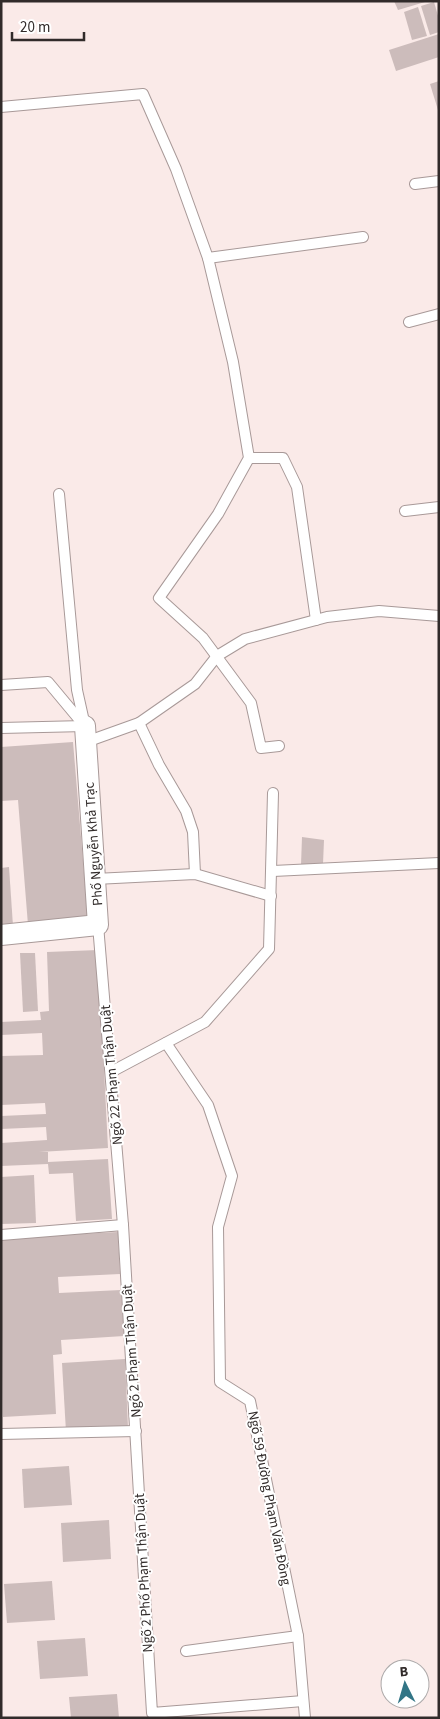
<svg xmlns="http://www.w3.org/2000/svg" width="440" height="1719" viewBox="0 0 440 1719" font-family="'Source Sans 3',sans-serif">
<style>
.building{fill:#ccbcbb}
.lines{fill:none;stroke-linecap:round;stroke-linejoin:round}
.service-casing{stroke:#a89998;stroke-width:12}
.minor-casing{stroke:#a89998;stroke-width:22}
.service{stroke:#fff;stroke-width:10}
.minor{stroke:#fff;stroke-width:20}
.labels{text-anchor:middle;stroke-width:4;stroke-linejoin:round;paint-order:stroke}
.street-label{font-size:14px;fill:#312b2a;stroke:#fff}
</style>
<rect width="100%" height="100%" fill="#faeae8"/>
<!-- building -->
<g class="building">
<polygon points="394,1 425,1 425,2 398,10"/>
<polygon points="434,2 439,19 439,32 430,35 421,6"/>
<polygon points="418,7 427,36 412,40 404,12"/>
<polygon points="439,34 439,57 396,71 389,50"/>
<polygon points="439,81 439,110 438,110 430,84"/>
<polygon points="73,742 88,920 28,925 18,800 1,801 1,747"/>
<polygon points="302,837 324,840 323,864 301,865"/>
<polygon points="9,867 13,926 1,927 1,868"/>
<polygon points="98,950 108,1148 39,1152 48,1152 48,1162 108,1159 112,1219 76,1221 73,1173 49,1174 48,1164 1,1166 1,1143 47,1140 46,1127 1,1129 1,1116 46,1114 45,1103 1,1105 1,1056 43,1055 42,1033 1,1035 1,1022 41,1020 40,1012 49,1011 47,952"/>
<polygon points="20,953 35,953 38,1011 23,1012"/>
<polygon points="34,1175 36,1223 1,1224 1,1177"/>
<polygon points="118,1232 120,1274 58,1277 59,1293 121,1290 124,1336 61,1340 62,1354 53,1355 56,1414 3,1417 1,1238"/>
<polygon points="125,1359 128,1428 66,1432 62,1363"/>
<polygon points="69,1466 72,1505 24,1508 22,1469"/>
<polygon points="109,1520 111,1559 63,1562 61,1523"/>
<polygon points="52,1581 55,1620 7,1623 4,1584"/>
<polygon points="85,1638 88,1676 40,1679 37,1641"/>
<polygon points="117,1694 119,1718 71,1718 69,1697"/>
</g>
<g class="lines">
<defs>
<g id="service">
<polyline points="1,107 143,94 176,169 208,258 233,362 249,458 218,514 159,598 203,638 251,703 261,748 279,746"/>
<polyline points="415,184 439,181"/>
<polyline points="208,258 363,237"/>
<polyline points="409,322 439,314"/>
<polyline points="249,458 283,458 297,487 316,620"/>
<polyline points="59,494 77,690 85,726"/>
<polyline points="405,511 439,507"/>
<polyline points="1,685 48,682 83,724"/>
<polyline points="139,723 159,765 186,811 193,832 195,874"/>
<polyline points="1,728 85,726"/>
<polyline points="86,742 139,723 195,684 217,656 245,639 327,617 379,611 439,616"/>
<polyline points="273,871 439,863"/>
<polyline points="95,879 195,874 271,896"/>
<polyline points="98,925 123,1225 152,1713 303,1701"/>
<polyline points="166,1043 208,1105 232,1176 218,1227 220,1382 250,1401 298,1636 305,1718"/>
<polyline points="111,1072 205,1022 269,949 273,793"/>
<polyline points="1,1235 123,1225"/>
<polyline points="1,1434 136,1431"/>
<polyline points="186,1651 298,1636"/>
</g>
<polyline id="minor" points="1,935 98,925 85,726"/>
</defs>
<!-- service casing -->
<use href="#service" class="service-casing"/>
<!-- minor casing -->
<use href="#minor" class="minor-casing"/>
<!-- service -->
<use href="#service" class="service"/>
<!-- minor -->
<use href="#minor" class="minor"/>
</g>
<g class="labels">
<!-- street labels -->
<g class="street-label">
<text transform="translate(93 844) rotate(-94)" y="5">Phố Nguyễn Khả Trạc</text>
<text transform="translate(111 1075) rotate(-95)" y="5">Ngõ 22 Phạm Thận Duật</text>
<text transform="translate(131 1351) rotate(-94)" y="5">Ngõ 2 Phạm Thận Duật</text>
<text transform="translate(270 1498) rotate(79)" y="5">Ngõ 59 Đường Phạm Văn Đồng</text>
<text transform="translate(143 1573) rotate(-93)" y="5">Ngõ 2 Phố Phạm Thận Duật</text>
</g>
</g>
<!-- border -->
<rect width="440" height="1719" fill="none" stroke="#312b2a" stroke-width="5"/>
<!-- north arrow -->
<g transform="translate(405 1684) rotate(355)"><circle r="24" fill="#ffffff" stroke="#adaaaa"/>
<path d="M0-4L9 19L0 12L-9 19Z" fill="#327586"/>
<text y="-8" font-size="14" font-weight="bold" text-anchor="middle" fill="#312b2a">B</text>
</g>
<!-- scale -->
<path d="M12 32v8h72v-8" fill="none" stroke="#312b2a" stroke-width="2.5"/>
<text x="20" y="32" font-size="15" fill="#312b2a" stroke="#ffffff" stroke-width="4" paint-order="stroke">20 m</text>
</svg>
